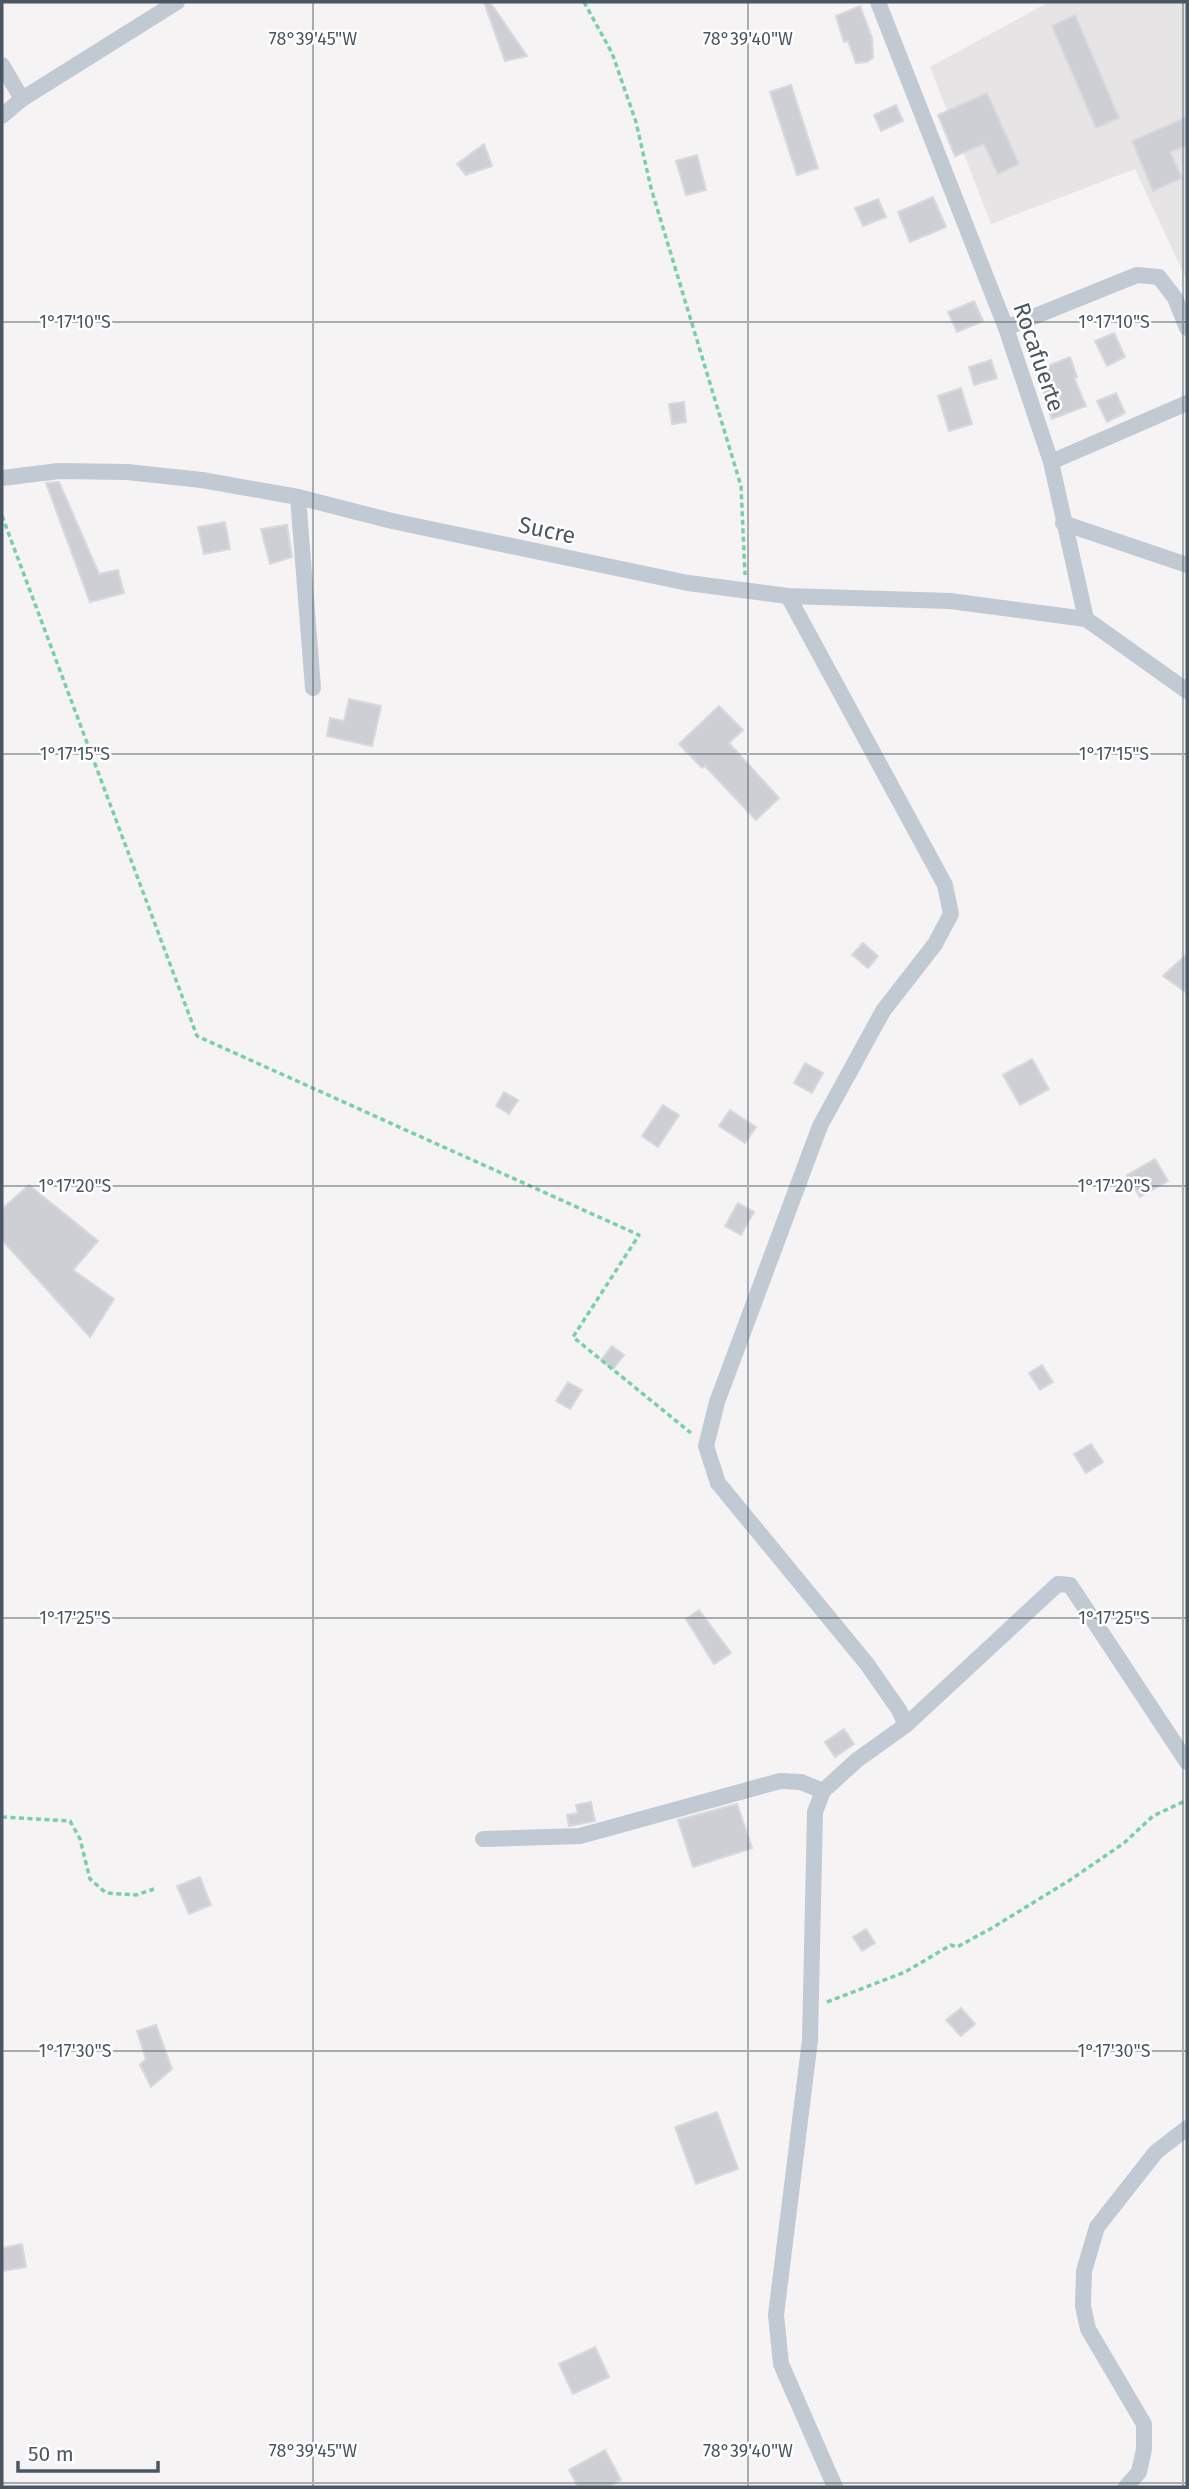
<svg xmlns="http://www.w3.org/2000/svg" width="1189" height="2489" viewBox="0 0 1189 2489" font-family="'Fira Sans',sans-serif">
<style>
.education{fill:#e6e4e5}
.building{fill:#cdcfd5;stroke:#d7d9de;stroke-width:2}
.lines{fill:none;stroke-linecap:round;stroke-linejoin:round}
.path{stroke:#7ad0a6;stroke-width:3.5;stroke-dasharray:5 3.5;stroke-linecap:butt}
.minor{stroke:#c1cad2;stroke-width:16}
.ticks{fill:none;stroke:#4a5661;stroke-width:2;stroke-opacity:0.45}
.labels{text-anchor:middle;stroke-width:5;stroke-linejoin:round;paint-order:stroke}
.street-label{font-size:23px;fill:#4a5661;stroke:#fff}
.ticks-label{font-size:18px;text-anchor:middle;fill:#4a5661;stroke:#fff;stroke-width:5;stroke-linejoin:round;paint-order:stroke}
</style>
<rect width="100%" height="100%" fill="#f5f3f3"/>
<!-- education -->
<polygon class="education" points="1049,2 1187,2 1187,281 1135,169 991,224 930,67"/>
<!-- building -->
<g class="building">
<polygon points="484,2 490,2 527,56 505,61"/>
<polygon points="860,6 872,38 873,58 867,62 856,63 848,41 844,42 836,16"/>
<polygon points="1075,15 1119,118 1096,128 1052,26"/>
<polygon points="791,85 818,168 797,175 770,92"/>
<polygon points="987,93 1019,164 998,174 984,144 955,156 938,115"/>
<polygon points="896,105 903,121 881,131 874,115"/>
<polygon points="1187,117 1187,145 1170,152 1182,178 1153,191 1132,141"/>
<polygon points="484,144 492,166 466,175 457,164"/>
<polygon points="697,155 706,190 686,195 676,161"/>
<polygon points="933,197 946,227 910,242 898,212"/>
<polygon points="878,199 886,217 863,226 855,208"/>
<polygon points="974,301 983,321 957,332 948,312"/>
<polygon points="1114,333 1125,357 1107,366 1095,341"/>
<polygon points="1070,357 1077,377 1074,378 1086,406 1052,419 1046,404 1048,403 1035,371"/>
<polygon points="991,360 997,378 974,385 969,367"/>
<polygon points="961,388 972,424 949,431 938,396"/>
<polygon points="1116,393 1125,413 1107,422 1097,401"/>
<polygon points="684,402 686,422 672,424 669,404"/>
<polygon points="59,482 99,574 118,570 124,593 90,602 46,483"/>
<polygon points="225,522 230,549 204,554 198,527"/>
<polygon points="287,525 292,557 270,564 261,529"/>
<polygon points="349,699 381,706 372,746 327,736 330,718 344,721"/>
<polygon points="719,706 743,730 729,743 779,798 756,820 705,766 702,768 679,744"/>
<polygon points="863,943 878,956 868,968 852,955"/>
<polygon points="1187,954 1187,993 1163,976"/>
<polygon points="1032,1059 1049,1089 1020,1105 1003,1075"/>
<polygon points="805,1063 823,1073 812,1093 794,1083"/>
<polygon points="504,1092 518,1100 509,1114 496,1106"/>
<polygon points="663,1105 679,1115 658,1147 642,1136"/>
<polygon points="730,1110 756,1127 745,1143 719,1126"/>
<polygon points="1155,1159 1168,1181 1140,1197 1127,1175"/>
<polygon points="29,1185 98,1241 73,1270 114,1299 90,1337 2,1240 2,1209"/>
<polygon points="738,1203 754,1212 741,1235 725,1226"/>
<polygon points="612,1346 624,1355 613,1369 601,1360"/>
<polygon points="1042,1365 1053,1382 1040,1390 1029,1373"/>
<polygon points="568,1382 582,1390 570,1409 556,1401"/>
<polygon points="1091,1444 1103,1462 1086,1473 1074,1454"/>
<polygon points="699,1610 731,1653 714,1664 686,1619"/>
<polygon points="844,1729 854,1744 835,1757 825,1742"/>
<polygon points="591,1802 595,1821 569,1826 567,1815 578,1813 576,1805"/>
<polygon points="737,1804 752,1848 693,1867 678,1820"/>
<polygon points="200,1877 211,1905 189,1914 177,1886"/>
<polygon points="866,1929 875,1943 862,1951 853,1937"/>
<polygon points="961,2008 975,2024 961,2036 946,2020"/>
<polygon points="156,2025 172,2069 151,2087 140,2065 146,2059 137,2031"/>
<polygon points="717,2112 738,2169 696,2184 675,2127"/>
<polygon points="22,2244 26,2267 2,2271 2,2248"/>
<polygon points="595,2347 609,2377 573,2394 559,2364"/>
<polygon points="605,2450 621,2480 607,2487 578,2487 569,2470"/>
</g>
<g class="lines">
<!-- path -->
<g class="path">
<polyline points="584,2 612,53 636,122 651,188 741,486 745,575"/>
<polyline points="2,516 197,1036 639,1235 573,1337 691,1433"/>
<polyline points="2,1817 70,1821 80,1839 90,1879 106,1893 136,1895 154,1889"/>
<polyline points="827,2002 905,1972 951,1945 957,1947 992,1928 1070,1880 1124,1843 1153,1816 1187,1800"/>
</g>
<!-- minor -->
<g class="minor">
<polyline points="878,2 1006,328 1051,462 1086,619 1187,691"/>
<polyline points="2,65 22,99"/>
<polyline points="2,116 22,99 177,2"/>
<polyline points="1006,328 1137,275 1159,277 1175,298 1187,328"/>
<polyline points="1051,462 1187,403"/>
<polyline points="2,478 59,471 127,472 202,480 298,497 392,521 688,583 788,596 950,601 1086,619"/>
<polyline points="298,497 313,688"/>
<polyline points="1063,523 1187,565"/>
<polyline points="788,596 945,885 951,914 935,944 883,1011 820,1126 717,1402 706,1446 718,1483 867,1664 899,1710 906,1725 857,1760 823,1791 815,1812 810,2040 776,2315 781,2364 835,2487"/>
<polyline points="906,1725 1058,1584 1070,1585 1187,1762"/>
<polyline points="483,1839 580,1836 780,1781 801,1782 823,1791"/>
<polyline points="1126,2487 1139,2472 1144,2449 1144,2424 1088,2329 1083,2306 1084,2271 1097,2227 1156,2152 1187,2128"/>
</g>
</g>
<!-- ticks -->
<path class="ticks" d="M313,2V2487M748,2V2487M1183,2V2487M2,322H1187M2,754H1187M2,1186H1187M2,1618H1187M2,2051H1187M2,2483H1187"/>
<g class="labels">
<!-- street labels -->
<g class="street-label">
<text transform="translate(1039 357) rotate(71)" y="8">Rocafuerte</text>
<text transform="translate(547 530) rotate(12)" y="8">Sucre</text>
</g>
</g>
<g class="ticks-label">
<text x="313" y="45">78°39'45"W</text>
<text x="748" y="45">78°39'40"W</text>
<text x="75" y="328">1°17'10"S</text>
<text x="1114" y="328">1°17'10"S</text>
<text x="75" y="760">1°17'15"S</text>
<text x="1114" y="760">1°17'15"S</text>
<text x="75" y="1192">1°17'20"S</text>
<text x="1114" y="1192">1°17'20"S</text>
<text x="75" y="1624">1°17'25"S</text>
<text x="1114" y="1624">1°17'25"S</text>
<text x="75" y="2057">1°17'30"S</text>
<text x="1114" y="2057">1°17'30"S</text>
<text x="313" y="2457">78°39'45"W</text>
<text x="748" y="2457">78°39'40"W</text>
</g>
<!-- border -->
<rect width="1189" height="2489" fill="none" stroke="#4a5661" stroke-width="7"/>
<!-- scale -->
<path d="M18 2461v10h140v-10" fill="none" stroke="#4a5661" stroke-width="3.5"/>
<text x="28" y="2461" font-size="21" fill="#4a5661" stroke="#ffffff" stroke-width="5" paint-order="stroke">50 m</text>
</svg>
